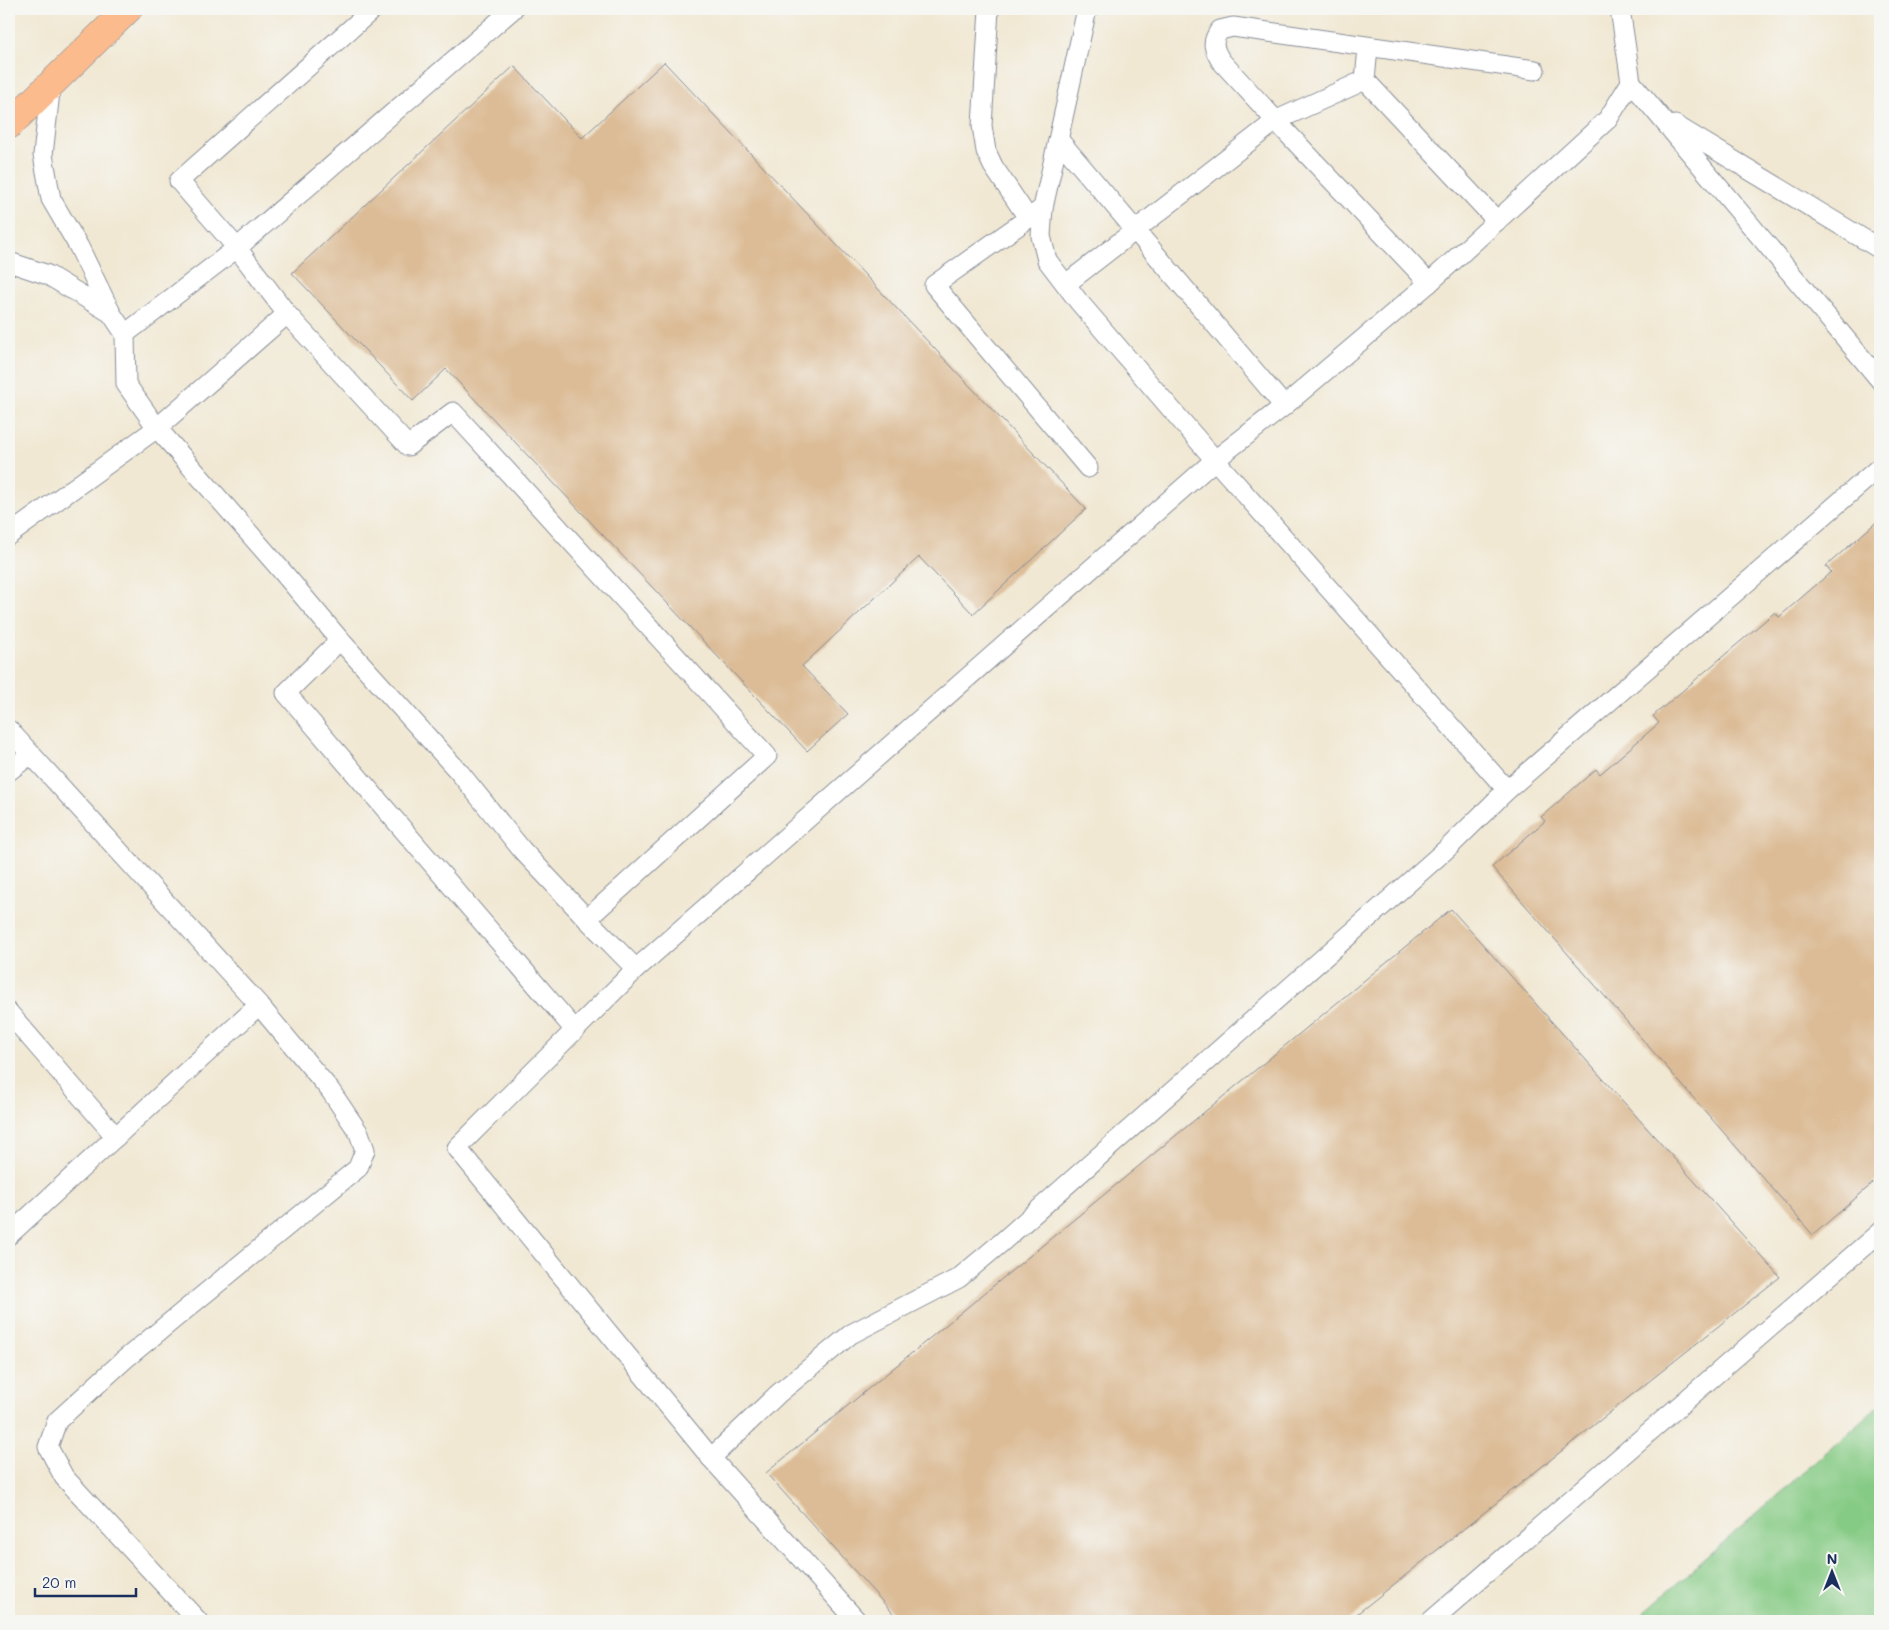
<svg xmlns="http://www.w3.org/2000/svg" width="1889" height="1630" viewBox="0 0 1889 1630" font-family="Mali,sans-serif">
<style>
.green{fill:#86cb85;stroke:#507d72}
.building{fill:#dcbc96}
.lines{fill:none;stroke-linecap:round;stroke-linejoin:round}
.lane-casing{stroke:#868c98;stroke-width:21}
.highway-casing{stroke:#868c98;stroke-width:29}
.lane{stroke:#fff;stroke-width:19}
.highway{stroke:#fbbb8d;stroke-width:28}
</style>
<rect width="100%" height="100%" fill="#f6f6f2"/>
<filter id="ink" filterUnits="userSpaceOnUse"><feTurbulence type="fractalNoise" baseFrequency=".02" numOctaves="2"/><feDisplacementMap in="SourceGraphic" scale="10" xChannelSelector="R" yChannelSelector="G"/><feConvolveMatrix kernelMatrix="1 2 1 2 8 2 1 2 1" color-interpolation-filters="sRGB"/></filter>
<filter id="wash" filterUnits="userSpaceOnUse"><feTurbulence type="fractalNoise" baseFrequency=".0096" numOctaves="4" result="noise"/><feDisplacementMap in="SourceGraphic" scale="20" xChannelSelector="R" yChannelSelector="G"/><feGaussianBlur stdDeviation="1.12" result="paint"/><feColorMatrix in="noise" values="0 0 0 0 0 0 0 0 0 0 0 0 0 0 0 0 0 1.4 0 .05"/><feComposite in="paint" operator="in"/></filter>
<g filter="url(#wash)">
<rect width="100%" height="100%" fill="#f1e8d3"/>
<!-- green -->
<polygon class="green" points="1880,1405 1880,1621 1634,1621"/>
<g id="blocks">
<!-- building -->
<g class="building">
<polygon points="664,62 1086,509 973,614 919,557 802,666 848,714 807,751 446,369 413,401 292,273 514,66 582,138"/>
<polygon points="1880,519 1880,1177 1813,1235 1492,867 1545,821 1541,817 1596,769 1600,774 1659,723 1653,716 1775,612 1779,617 1831,572 1826,566"/>
<polygon points="1451,909 1780,1277 1348,1621 900,1621 766,1473"/>
</g>
</g>
</g>
<g filter="url(#ink)">
<use href="#blocks" fill-opacity="0" stroke="#868c98" stroke-width="1"/>
<g class="lines">
<defs>
<g id="lane">
<polyline points="989,9 982,126 986,151 993,166 1028,218"/>
<polyline points="1087,9 1043,208 1041,236 1047,260 1079,302 1215,460 1507,790"/>
<polyline points="1368,48 1365,80 1497,221"/>
<polyline points="1631,82 1880,380"/>
<polyline points="51,83 43,155 51,199 79,247 111,313 125,334 126,384 157,428 276,564 340,640 460,773 522,850 587,919 636,969"/>
<polyline points="1675,125 1880,249"/>
<polyline points="1059,140 1284,406"/>
<polyline points="1043,208 934,285 1088,468"/>
<polyline points="9,262 48,275 111,313"/>
<path d="M1429,283L1291,137L1221,61C1213,48 1211,42 1220,30L1233,27L1535,70"/>
<polyline points="1066,284 1277,120 1365,80"/>
<polyline points="287,314 237,248 179,181 373,9"/>
<polyline points="125,334 237,248 513,9"/>
<polyline points="9,535 157,428 287,314 408,446 453,412 767,756 587,919"/>
<polyline points="340,640 286,693 574,1029"/>
<polyline points="9,730 259,1005 330,1090 359,1133 365,1150 358,1168 124,1360 57,1421 48,1447 64,1477 198,1621"/>
<polyline points="9,771 31,754"/>
<polyline points="9,1013 116,1137"/>
<polyline points="9,1235 259,1005"/>
<polyline points="711,1458 779,1393 851,1334 959,1278 1002,1242 1450,846 1507,790 1880,467"/>
<polyline points="857,1621 711,1458 457,1148 636,969 1215,460 1284,406 1429,283 1608,119 1631,82 1620,9"/>
<polyline points="1431,1621 1880,1232"/>
</g>
<polyline id="highway" points="9,125 128,9"/>
</defs>
<!-- lane casing -->
<use href="#lane" class="lane-casing"/>
<!-- highway casing -->
<use href="#highway" class="highway-casing"/>
<!-- lane -->
<use href="#lane" class="lane"/>
<!-- highway -->
<use href="#highway" class="highway"/>
</g>
</g>
<!-- margin -->
<rect width="1889" height="1630" fill="none" stroke="#f6f6f2" stroke-width="30"/>
<!-- north arrow -->
<g transform="translate(1832 1572)" stroke="#f6f6f2" stroke-width="4" paint-order="stroke">
<path d="M0-4L9 19L0 12L-9 19Z" fill="#1b2f5e"/>
<text y="-8" font-size="14" font-weight="bold" text-anchor="middle" fill="#1b2f5e">N</text>
</g>
<!-- scale -->
<path d="M35 1588v8h101v-8" fill="none" stroke="#1b2f5e" stroke-width="2.5"/>
<text x="42" y="1588" font-size="15" fill="#1b2f5e" stroke="#f6f6f2" stroke-width="4" paint-order="stroke">20 m</text>
</svg>
